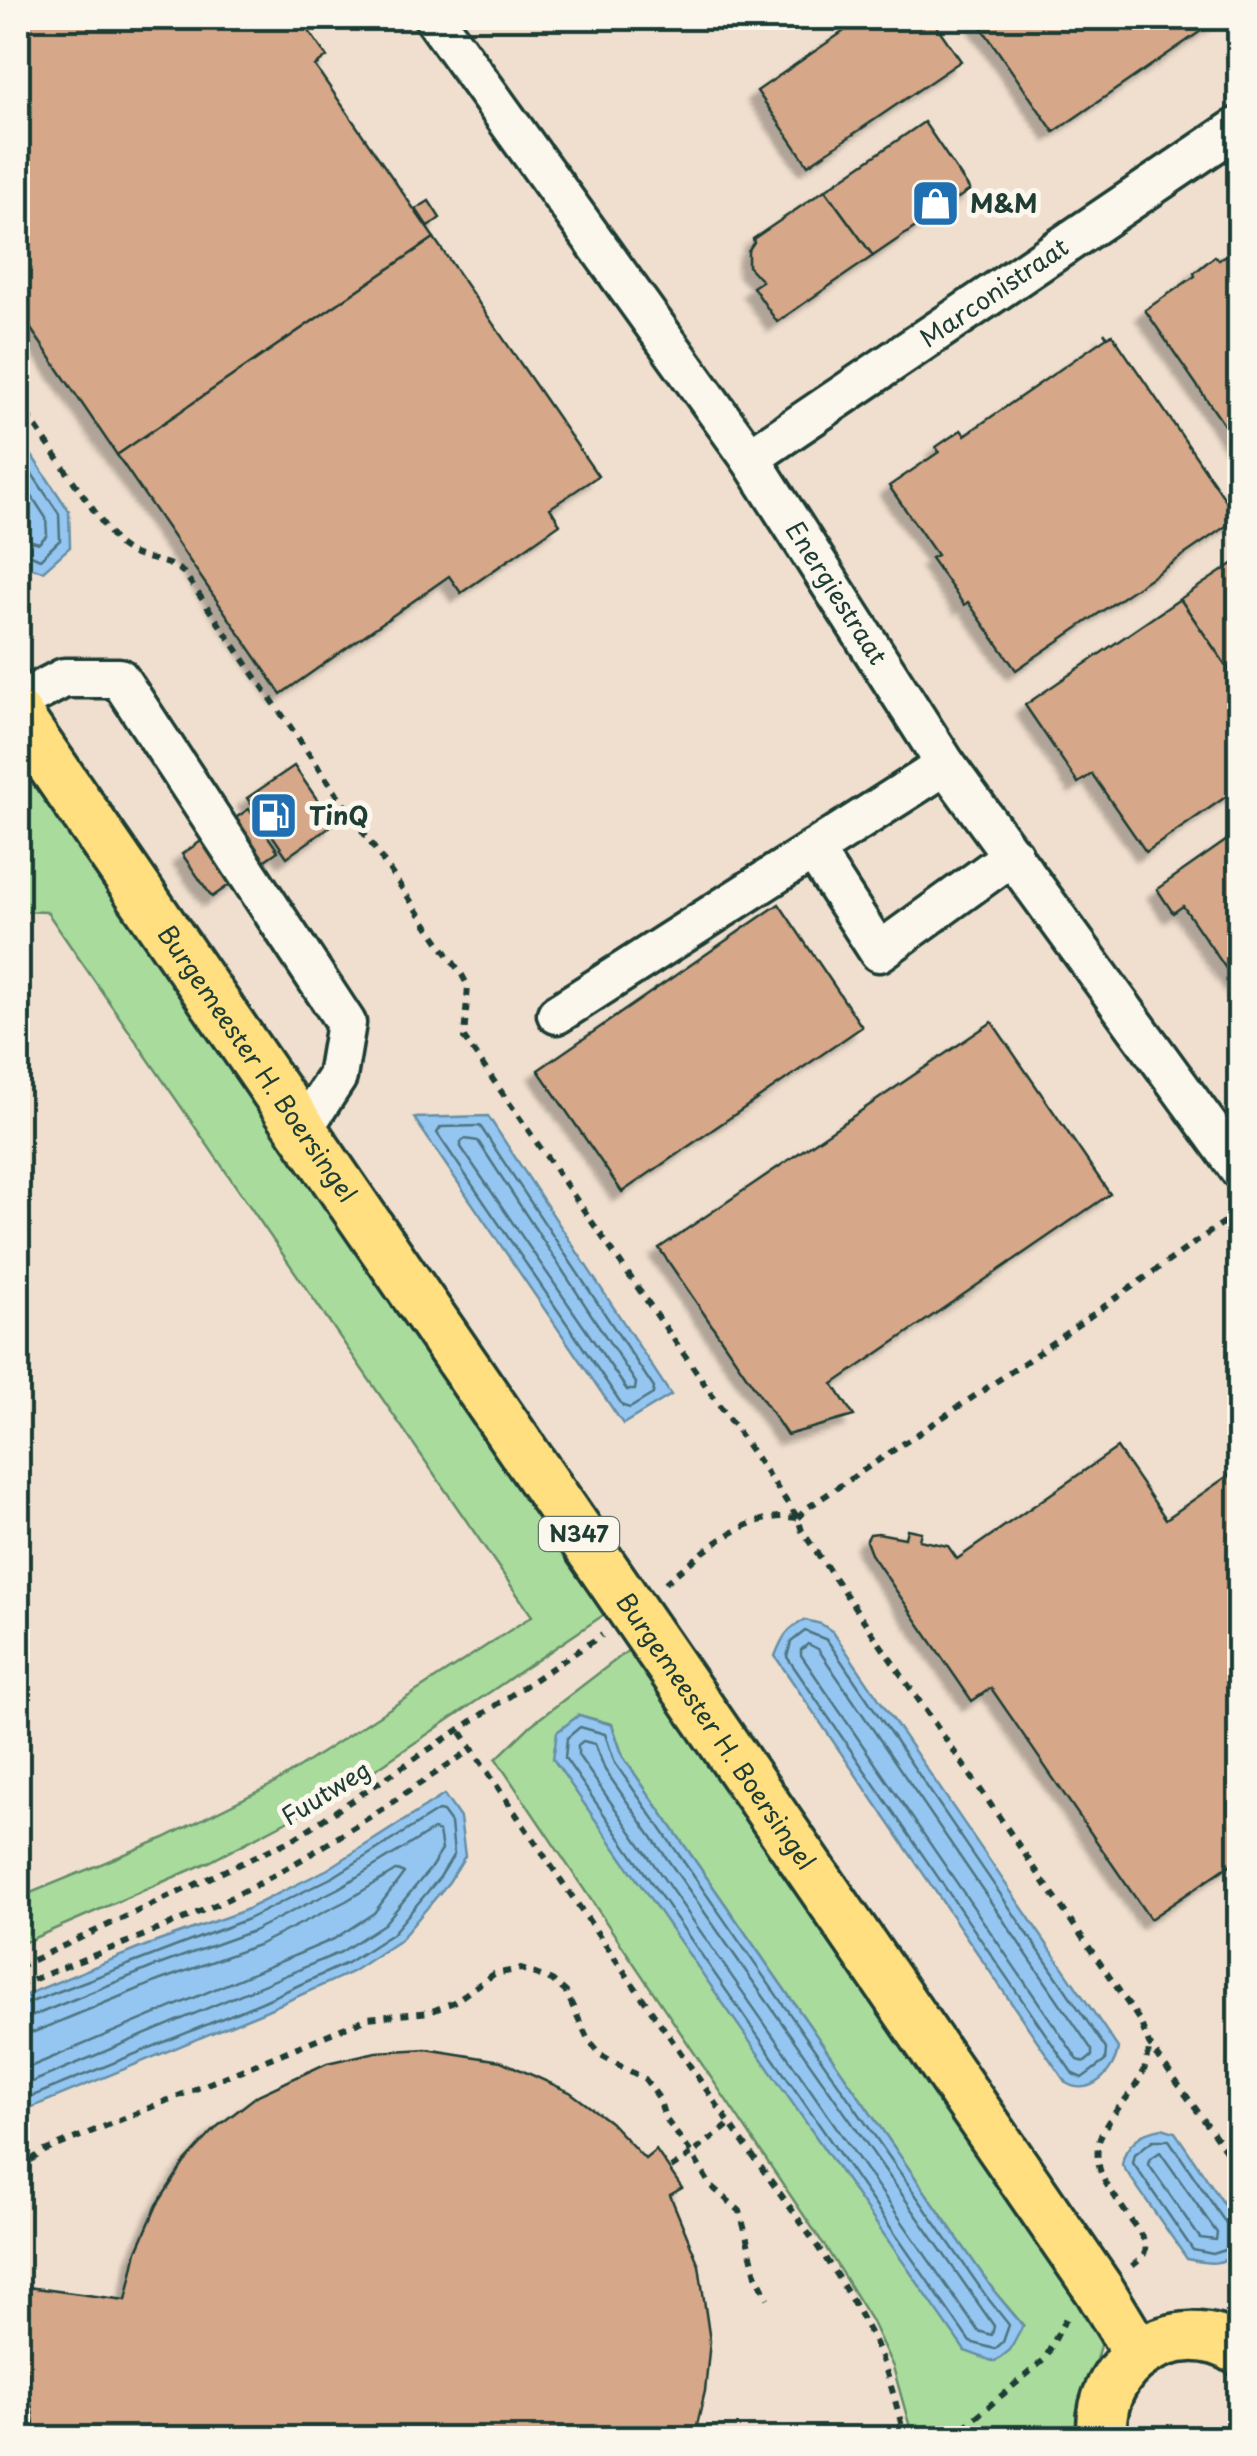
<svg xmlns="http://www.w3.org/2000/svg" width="1257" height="2456" viewBox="0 0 1257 2456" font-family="'Playpen Sans',sans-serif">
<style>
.green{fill:#a9db9c;stroke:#648c68;stroke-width:2.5;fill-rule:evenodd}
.water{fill:#95c6f1;stroke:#668fa5;stroke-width:2.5}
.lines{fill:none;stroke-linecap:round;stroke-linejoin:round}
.shore{stroke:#4e7480;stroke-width:2.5}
.building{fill:#d6a788;stroke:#1f3d34;stroke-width:2.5;filter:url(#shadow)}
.minor-casing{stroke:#1f3d34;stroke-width:45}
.major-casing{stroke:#1f3d34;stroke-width:55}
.path{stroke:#1f3d34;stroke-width:6;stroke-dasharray:8 8;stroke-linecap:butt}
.minor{stroke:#fbf7ec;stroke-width:38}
.major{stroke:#ffdf80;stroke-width:48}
.labels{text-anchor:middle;stroke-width:10;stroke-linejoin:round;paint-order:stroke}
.shield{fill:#fbf7ec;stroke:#61756b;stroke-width:2.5}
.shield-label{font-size:22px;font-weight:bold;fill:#1f3d34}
.poi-label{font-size:25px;font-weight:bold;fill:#1f3d34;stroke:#fbf7ec;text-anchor:start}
.street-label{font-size:25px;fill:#1f3d34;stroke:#fbf7ec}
</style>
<defs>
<filter id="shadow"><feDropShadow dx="-9" dy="9" stdDeviation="2.5" flood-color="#0004"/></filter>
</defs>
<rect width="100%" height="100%" fill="#f0dfce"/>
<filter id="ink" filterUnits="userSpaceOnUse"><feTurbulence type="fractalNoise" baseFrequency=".01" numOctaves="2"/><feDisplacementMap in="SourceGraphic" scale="20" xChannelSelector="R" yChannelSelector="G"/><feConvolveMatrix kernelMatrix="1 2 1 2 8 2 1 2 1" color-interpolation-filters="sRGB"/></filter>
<g filter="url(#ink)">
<!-- green -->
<g class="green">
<polygon points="18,758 611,1610 342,1792 211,1861 18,1945 18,1898 164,1838 275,1783 532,1616 47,912 18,911"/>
<path d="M634,1646L1102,2338L1075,2438H913L893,2367L871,2320L828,2251L496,1759L531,1725ZM579,1715L612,1724L623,1757L994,2291L1023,2325L965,2351Z"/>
</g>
<!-- water -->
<g class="water">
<polygon points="18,435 69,511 70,547 43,571 27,567 18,553"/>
<polygon points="488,1116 671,1395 623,1424 414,1118"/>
<path d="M805,1620L821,1624L833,1632L1118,2048C1115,2071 1090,2098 1066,2083L775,1656C782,1638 787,1628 805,1620Z"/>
<polygon points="579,1715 612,1725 623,1757 994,2291 1023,2326 1010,2350 995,2362 965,2351 553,1759 557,1732"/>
<polygon points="444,1795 460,1818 465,1856 449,1882 399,1941 352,1972 265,2011 18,2113 18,1998 145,1946 243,1911 328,1869"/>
<path d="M1162,2128L1175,2132L1239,2226V2252C1221,2266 1209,2264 1187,2259L1122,2165C1124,2144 1143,2131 1162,2128Z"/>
</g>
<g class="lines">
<!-- shore -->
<g class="shore">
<polyline points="18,453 59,514 60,540 40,559 18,549"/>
<polyline points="18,475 46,518 47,535 39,543 18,537"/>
<polygon points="480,1126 654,1388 653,1394 630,1408 623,1406 437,1133 441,1127"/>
<polygon points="465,1139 478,1141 636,1383 635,1390 627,1390 461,1147 461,1142"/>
<polygon points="805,1631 827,1640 1106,2049 1105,2061 1082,2078 1073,2074 787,1657 791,1642"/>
<polygon points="808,1644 818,1649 1092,2050 1092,2056 1085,2062 1078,2060 801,1655 801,1650"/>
<polygon points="580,1727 605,1734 615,1763 986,2296 1009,2325 1003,2342 995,2349 970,2342 565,1758 567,1738"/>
<polygon points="583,1741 595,1744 605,1770 994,2326 992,2335 978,2331 578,1755 578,1745"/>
<polyline points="18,2007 248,1919 333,1877 438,1811 443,1812 451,1823 454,1854 440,1877 392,1934 347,1963 262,2002 18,2102"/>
<polyline points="18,2019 28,2018 153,1967 253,1931 339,1888 433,1830 439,1832 442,1850 430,1869 384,1924 341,1952 18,2088"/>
<polyline points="18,2034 34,2032 158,1981 258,1945 346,1901 397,1870 404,1873 374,1913 334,1939 18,2072"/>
<polygon points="1160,2152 1217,2233 1216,2240 1200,2238 1149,2165 1150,2159"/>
<polyline points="1240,2230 1227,2225 1169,2140 1153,2140 1135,2154 1133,2163 1193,2250 1213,2254 1240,2245"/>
</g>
</g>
<!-- building -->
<g class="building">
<polygon points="18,18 300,18 327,57 315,66 434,238 117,455 18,310"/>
<polygon points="863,18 931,18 961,61 808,165 757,91"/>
<polygon points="975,18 1220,18 1054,132"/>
<polygon points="924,122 970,190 873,256 825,190"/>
<polygon points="825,190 873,256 777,322 753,287 762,281 748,266 748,251 754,242 753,239"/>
<polygon points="429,201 440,218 428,227 416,209"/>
<polygon points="434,238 598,476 550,508 560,524 461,593 449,576 281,694 117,455"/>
<polygon points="1240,245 1240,448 1145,310 1195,276 1194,273 1215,256 1219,260"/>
<polygon points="1104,332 1108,337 1112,334 1238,518 1016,670 968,602 964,605 931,558 937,555 889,486 939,452 936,447 961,430 965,435 1107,337"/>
<polygon points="1240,559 1240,686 1180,599"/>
<polygon points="1180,599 1240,686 1240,787 1146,852 1092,774 1078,783 1025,705"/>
<polygon points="294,766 334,824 287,857 247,798"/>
<polygon points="249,809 278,851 212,897 182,854"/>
<polygon points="1240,831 1240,989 1183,906 1173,913 1157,889"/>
<polygon points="779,904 862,1027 622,1192 538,1070"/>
<polygon points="992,1022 1110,1194 833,1384 854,1416 787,1435 659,1248"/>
<polygon points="1117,1448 1166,1519 1229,1475 1240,1490 1240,1858 1150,1919 991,1688 972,1701 871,1554 866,1541 870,1534 878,1533 905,1538 907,1529 921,1532 919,1540 948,1546 957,1559"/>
<polygon points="426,2049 501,2061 570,2092 610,2122 645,2159 656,2150 682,2188 670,2195 699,2265 710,2341 705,2391 694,2438 36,2438 24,2354 27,2287 126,2300 137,2251 157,2205 184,2163 218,2126 258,2095 327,2063 376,2052"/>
</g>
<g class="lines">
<defs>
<g id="minor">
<path id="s1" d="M434,18L750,458L946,765L1240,1170"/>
<path id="s2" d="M750,458L1240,126"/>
<polyline points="18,702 64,678 119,678 346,1023 337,1077 302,1130"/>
<polyline points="813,850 879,952 1013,855"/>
<polyline points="557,1014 946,765"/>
</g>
<g id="major">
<path id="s3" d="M18,716L1100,2291L1138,2354"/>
<path d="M1103,2438C1093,2364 1176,2310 1240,2351"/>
</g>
</defs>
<!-- minor casing -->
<use href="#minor" class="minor-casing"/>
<!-- major casing -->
<use href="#major" class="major-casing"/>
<!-- path -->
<g class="path">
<path d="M18,401L117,544C138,563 164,556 184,573L462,975L468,986L464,1038L798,1518L802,1531L1140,2021L1149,2044L1240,2170"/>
<polyline points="798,1518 807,1508 1015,1369 1240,1211"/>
<path d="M665,1583C702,1553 747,1510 797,1518"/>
<path d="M461,1732C546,1861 636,1988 724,2115C774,2188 832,2258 872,2337C888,2369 896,2404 905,2438"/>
<polyline points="18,1967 295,1838 602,1635"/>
<path d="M18,1986C98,1952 181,1924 258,1884C333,1844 402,1795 472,1749"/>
<polyline points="671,2168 692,2154 710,2185 740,2211 756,2275 768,2298"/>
<polyline points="18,2170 42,2152 368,2018 430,2012 454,2002 494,1974 521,1969 552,1980 566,1992 589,2041 601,2055 645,2079 659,2098 665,2118 692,2154 730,2124"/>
<path d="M1132,2266C1142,2258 1148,2254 1145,2241L1105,2182C1074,2120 1149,2103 1149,2045"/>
<polyline points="18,2279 18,2261"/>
<polyline points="951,2438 1045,2359 1067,2316"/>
</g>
<!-- minor -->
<use href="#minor" class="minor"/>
<!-- major -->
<use href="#major" class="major"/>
</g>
</g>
<!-- icons -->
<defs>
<symbol id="shop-square" viewBox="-11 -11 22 22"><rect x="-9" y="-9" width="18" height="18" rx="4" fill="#1f6fb2" stroke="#fbf7ec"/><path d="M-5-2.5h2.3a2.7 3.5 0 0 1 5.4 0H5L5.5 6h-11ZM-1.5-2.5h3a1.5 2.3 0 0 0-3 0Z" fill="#fff"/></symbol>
<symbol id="fuel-square" viewBox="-11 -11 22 22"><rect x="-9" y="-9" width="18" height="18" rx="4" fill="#1f6fb2" stroke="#fbf7ec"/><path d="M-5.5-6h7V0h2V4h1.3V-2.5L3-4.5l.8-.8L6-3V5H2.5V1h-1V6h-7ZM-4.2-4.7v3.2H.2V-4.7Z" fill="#fff"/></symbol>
</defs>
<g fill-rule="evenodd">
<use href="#shop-square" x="908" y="176" width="55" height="55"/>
<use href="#fuel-square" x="246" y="788" width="55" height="55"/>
</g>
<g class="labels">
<!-- shield labels -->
<rect class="shield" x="539" y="1517" width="80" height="34" rx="8"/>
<g class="shield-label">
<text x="579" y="1542">N347</text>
</g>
<!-- poi labels -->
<g class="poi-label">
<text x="970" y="213">M&amp;M</text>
<text x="309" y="825">TinQ</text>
</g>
<!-- street labels -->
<g class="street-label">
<text dy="9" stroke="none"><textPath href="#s2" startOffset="295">Marconistraat</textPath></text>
<text dy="9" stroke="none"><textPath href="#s1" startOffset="702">Energiestraat</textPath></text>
<text dy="9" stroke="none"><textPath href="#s3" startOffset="422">Burgemeester H. Boersingel</textPath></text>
<text dy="9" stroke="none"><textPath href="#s3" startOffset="1232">Burgemeester H. Boersingel</textPath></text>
<text transform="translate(326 1793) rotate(-32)" y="9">Fuutweg</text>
</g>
</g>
<!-- margin -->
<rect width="1257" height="2456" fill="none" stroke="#fbf7ec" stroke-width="60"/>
<rect x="30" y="30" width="1197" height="2396" fill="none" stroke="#1f3d34" stroke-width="4" filter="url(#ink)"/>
</svg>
